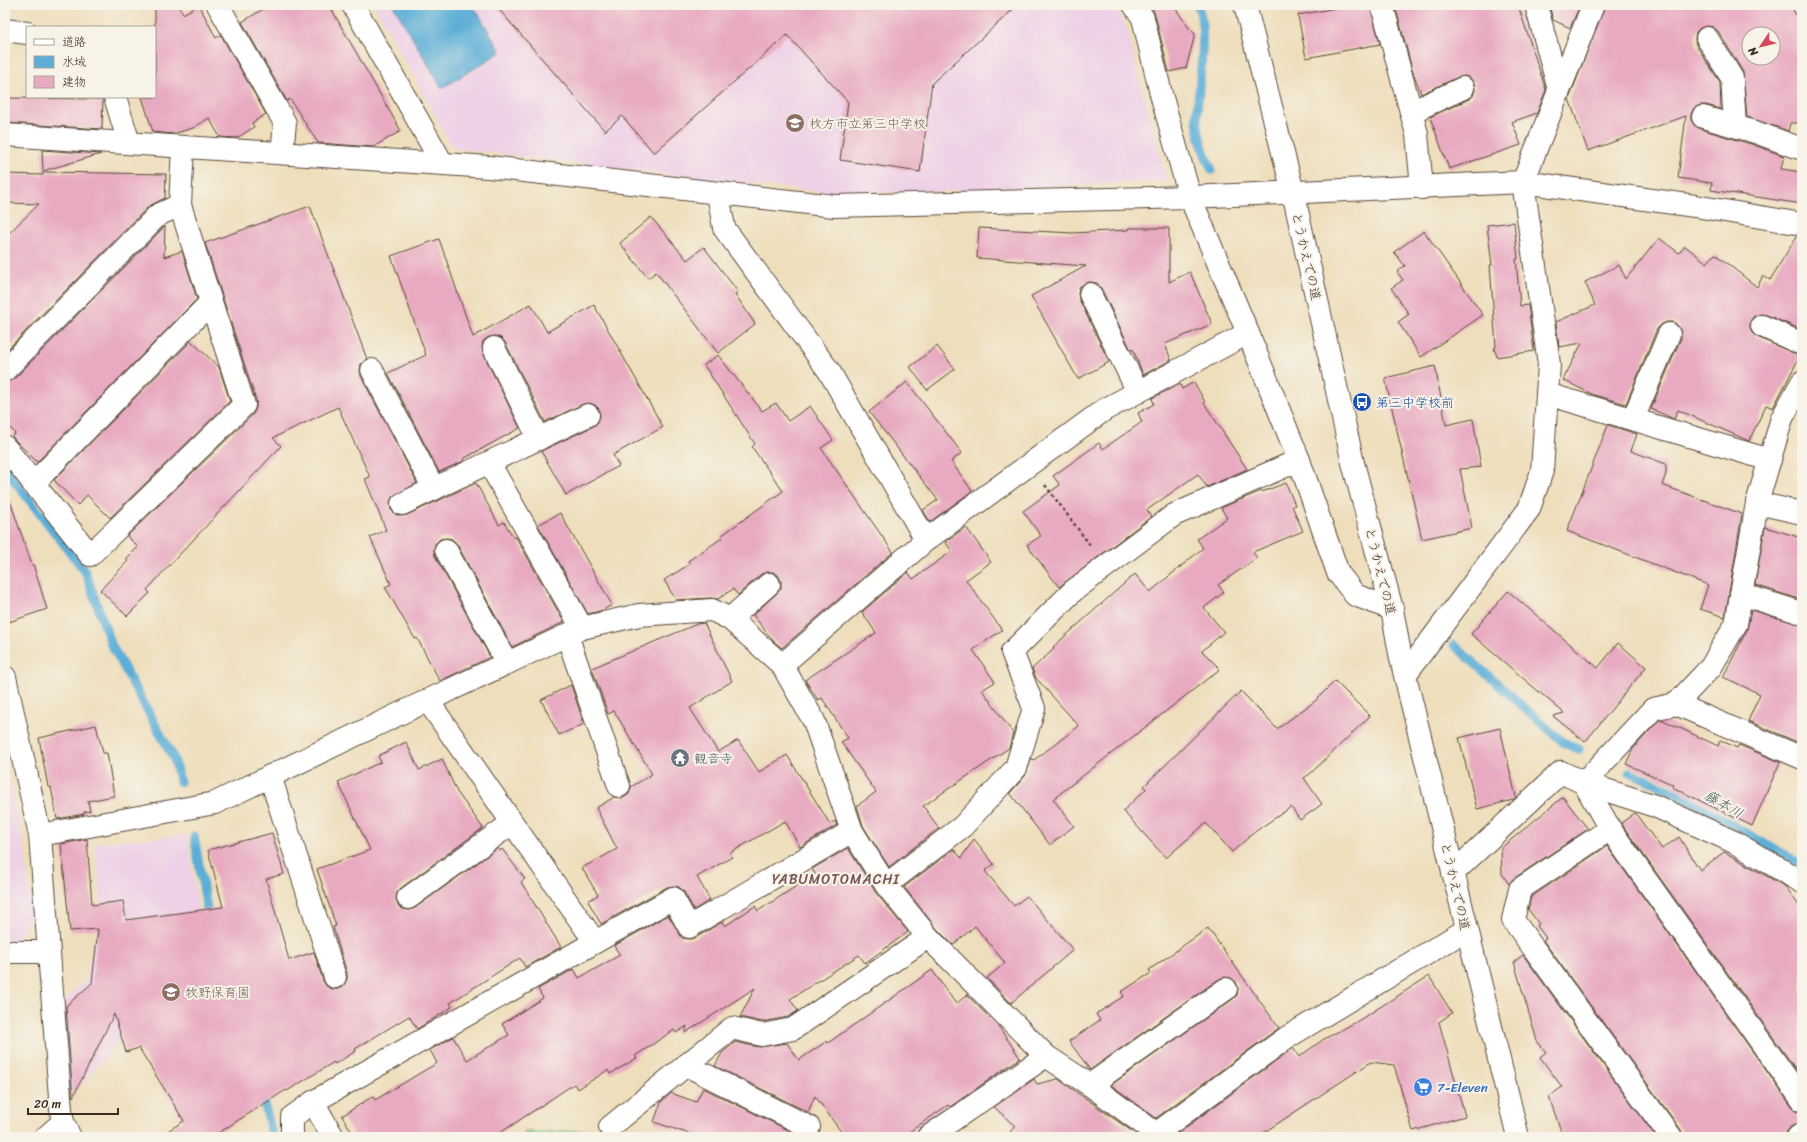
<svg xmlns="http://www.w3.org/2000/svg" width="1807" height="1142" viewBox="0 0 1807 1142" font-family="Sriracha,'Klee One',sans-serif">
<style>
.built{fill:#eed0e7}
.green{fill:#89cf89;stroke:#627c54}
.water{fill:#5caed7;stroke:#4c6c7a}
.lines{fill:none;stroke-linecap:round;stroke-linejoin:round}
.stream{stroke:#5caed7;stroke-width:9}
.building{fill:#e8aac1;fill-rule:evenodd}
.minor-casing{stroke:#564536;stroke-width:24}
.path{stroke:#564536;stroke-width:2.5;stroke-dasharray:3 3;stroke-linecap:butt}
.minor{stroke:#fff;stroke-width:22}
.labels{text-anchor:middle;stroke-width:4;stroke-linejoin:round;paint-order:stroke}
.education-label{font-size:13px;fill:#785e54;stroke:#f7f3e8;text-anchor:start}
.street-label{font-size:13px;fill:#3b2a1e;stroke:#f7f3e8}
.transit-label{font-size:13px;fill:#164399;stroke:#f7f3e8;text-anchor:start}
.worship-label{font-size:13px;fill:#5b616d;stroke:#f7f3e8;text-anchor:start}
.shop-label{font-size:13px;fill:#366cbe;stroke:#f7f3e8;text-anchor:start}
.water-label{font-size:14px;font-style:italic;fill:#47585f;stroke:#f7f3e8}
.neighbourhood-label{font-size:14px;letter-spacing:1px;fill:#785757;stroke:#f7f3e8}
</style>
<rect width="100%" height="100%" fill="#f7f3e8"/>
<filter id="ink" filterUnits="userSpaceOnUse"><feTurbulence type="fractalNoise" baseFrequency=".025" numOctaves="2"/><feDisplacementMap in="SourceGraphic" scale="8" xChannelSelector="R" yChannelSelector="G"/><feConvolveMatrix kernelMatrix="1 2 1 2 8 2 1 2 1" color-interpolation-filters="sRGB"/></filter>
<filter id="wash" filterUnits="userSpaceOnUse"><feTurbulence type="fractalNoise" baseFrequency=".012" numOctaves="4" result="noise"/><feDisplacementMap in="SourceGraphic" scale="16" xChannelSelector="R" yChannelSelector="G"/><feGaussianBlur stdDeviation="0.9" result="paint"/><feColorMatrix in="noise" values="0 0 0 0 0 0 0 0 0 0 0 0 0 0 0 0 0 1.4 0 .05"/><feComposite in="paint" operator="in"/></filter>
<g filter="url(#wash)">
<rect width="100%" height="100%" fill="#eedebc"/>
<!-- built -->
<g class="built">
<polygon points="374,5 1114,5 1127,29 1144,97 1167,181 922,192 822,192 681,176 453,148"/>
<polygon points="5,761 24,848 32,915 13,944 5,944"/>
<polygon points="187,835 214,1015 175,1027 121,1038 77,1090 64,1092 57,1008 86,980 95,939 106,938 94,843"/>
</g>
<!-- green -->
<polygon class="green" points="602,1130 627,1137 524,1137 525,1132"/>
<!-- water -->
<polygon class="water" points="393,5 473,5 501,52 442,88"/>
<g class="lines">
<!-- stream -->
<g class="stream">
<path d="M1197,5C1209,25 1198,89 1197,114C1197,135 1203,152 1212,170"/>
<polyline points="5,469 85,571 111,644 174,759 180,782"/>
<polyline points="1454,645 1564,743 1579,749"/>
<polyline points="1630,772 1674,792 1802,865"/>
<polyline points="194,836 209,920"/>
<polyline points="261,1092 273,1137"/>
</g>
</g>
<g id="blocks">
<!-- building -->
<g class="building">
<polygon points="155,5 179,5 183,14 199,5 216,38 221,35 266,114 252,123 254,127 237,138 220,137 209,118 193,128 173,134 153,132 142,97 155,97"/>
<polygon points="270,5 329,5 401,131 373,147 318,143 290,99 287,101 242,22"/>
<polygon points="495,5 1018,5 932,83 920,172 840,160 848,102 787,35 654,153 622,116 605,131"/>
<polygon points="1151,5 1173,5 1189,28 1195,34 1186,68 1169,72 1155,15"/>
<polygon points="1353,5 1370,5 1380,44 1306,58 1298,15"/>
<polygon points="1395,5 1518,5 1546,90 1537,113 1512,122 1521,145 1449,169 1430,117 1469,99 1473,96 1475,90 1474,83 1470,78 1465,76 1458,77 1421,94 1412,69"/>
<polygon points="1549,5 1580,5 1570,28 1553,20"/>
<path d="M1605,5H1791L1802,30V123H1790L1788,131L1747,117L1743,72L1718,31L1713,27L1707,26L1700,28L1696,32L1695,39L1696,45L1720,82L1721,109L1706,105H1700L1694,108L1691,114V120L1694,125L1700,129L1751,144L1784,156L1781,169L1802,172V204L1711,190L1712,183L1678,178L1686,116L1588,151L1569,99ZM1749,34H1773V58H1749Z"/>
<polygon points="5,98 103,99 102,129 5,123"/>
<polygon points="42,150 101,154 43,171"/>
<polygon points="43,172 166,174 165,198 149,206 5,352 5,237 39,204 5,203 5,174 43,175"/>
<polygon points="310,206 367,359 361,364 360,370 361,376 417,483 392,497 390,503 391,510 395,514 401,516 407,515 476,483 499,525 504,522 514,538 516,537 564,622 512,647 457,544 452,539 447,538 440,539 435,544 434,550 435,556 490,657 440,681 417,638 415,639 385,587 391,584 370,537 386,530 365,479 370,477 338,407 273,438 281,446 165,570 147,590 150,593 127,616 100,590 128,561 126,559 138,547 127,536 253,414 256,408 256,402 257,403 205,243"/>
<polygon points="651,217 687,260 704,247 738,292 735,294 755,324 718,353 656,272 648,278 620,243"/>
<polygon points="1514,222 1518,259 1516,259 1520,306 1528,305 1534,351 1497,357 1494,348 1496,347 1490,265 1492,265 1487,225"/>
<polygon points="165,226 164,257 182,251 197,299 37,462 12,437 15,433 5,423 5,382 14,379"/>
<polygon points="979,228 1072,233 1128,230 1128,228 1169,228 1169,282 1190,272 1212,324 1165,344 1171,360 1143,375 1133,349 1131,350 1101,288 1097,283 1090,282 1085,283 1079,287 1078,294 1079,299 1109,362 1078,379 1031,296 1086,266 977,258"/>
<polygon points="1424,231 1483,315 1421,357 1398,322 1409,314 1391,288 1403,280 1397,272 1405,266 1394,252"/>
<polygon points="1797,236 1802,236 1802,330 1767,315 1761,314 1754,316 1750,321 1750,327 1752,333 1757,337 1800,356 1773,408 1766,405 1749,441 1678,410 1674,419 1651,409 1681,338 1681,332 1679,327 1674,322 1667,322 1662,324 1657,329 1626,404 1594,395 1563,380 1582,343 1559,347 1556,322 1595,305 1585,282 1619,265 1626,279 1659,238 1679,253 1685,246 1707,263 1715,254 1757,287 1763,276 1770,280"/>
<polygon points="439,239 473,337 531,304 547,332 594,305 663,427 613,455 619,466 566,495 541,451 594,426 598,422 600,416 599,409 595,405 589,403 583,404 545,422 505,342 501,338 495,336 489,337 483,341 482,347 483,353 520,428 463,459 464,461 439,472 388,373 426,355 391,256"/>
<polygon points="191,341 219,367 230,401 110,518 87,495 78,505 54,480"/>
<polygon points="937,346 955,369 927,390 910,367"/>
<polygon points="718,355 762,411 776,403 788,421 810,406 833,440 821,448 893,552 782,648 774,642 753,615 777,593 781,588 781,581 778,575 773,572 767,572 761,574 738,595 733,589 718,599 711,598 676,600 664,580 690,564 688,561 722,538 721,536 783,491 752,447 755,444 704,365"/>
<polygon points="1435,366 1446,425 1473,419 1481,467 1460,469 1472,528 1422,539 1385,378"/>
<polygon points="907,382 962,453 951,461 972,491 930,522 923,510 938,500 869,412"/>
<polygon points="1194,382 1205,402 1204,403 1247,469 1207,487 1198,474 1147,510 1152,516 1059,587 1027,545 1041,536 1023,511 1060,485 1053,476 1099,443 1103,449 1142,422 1138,413 1154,404 1152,398 1180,384 1182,389"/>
<polygon points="1608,425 1637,434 1631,451 1666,464 1666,474 1662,485 1742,514 1725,617 1700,609 1708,585 1567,531"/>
<polygon points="1286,483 1295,505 1292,506 1303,531 1253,552 1257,558 1218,585 1224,592 1204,608 1224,632 1202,651 1220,669 1053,799 1074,826 1050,845 1010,793 1025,776 1032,758 1034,760 1079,726 1036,678 1032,669 1054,649 1053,647 1135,574 1150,592 1203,548 1197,539 1227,518 1221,508 1261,491 1262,492"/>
<polygon points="9,498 32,565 33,564 47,609 9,622 5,608 5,499"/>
<polygon points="560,513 612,605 603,610 588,614 538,525"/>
<polygon points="966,527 991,562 966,580 1002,630 973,650 995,682 982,690 1013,733 1009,748 923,806 939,828 889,867 863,826 857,806 876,792 841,742 848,738 822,698 818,700 805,680 876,633 862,612 908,572 913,579 952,551 945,542"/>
<polygon points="1765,527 1802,538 1802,600 1755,585"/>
<polygon points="1508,591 1598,668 1618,643 1646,667 1585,742 1553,716 1564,713 1471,634"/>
<polygon points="1751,610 1802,625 1802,744 1748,721 1760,694 1723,677 1747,630"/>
<polygon points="704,623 732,681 690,708 718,752 738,740 759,772 787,755 830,824 835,821 837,825 800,847 785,821 730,853 732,857 697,877 710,900 694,910 684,892 679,887 673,886 667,887 601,924 588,901 598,895 582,868 617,849 596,808 614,797 623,798 629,794 631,787 652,774 614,711 608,714 592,668 697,624"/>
<polygon points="1335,681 1370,716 1311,773 1304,778 1322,804 1300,820 1291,807 1256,831 1232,852 1206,823 1166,858 1123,811 1146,789 1144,786 1241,691 1277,729 1315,701"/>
<polygon points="571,685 584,724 559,735 541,700"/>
<polygon points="1659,720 1663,720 1718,746 1720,740 1737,748 1739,745 1780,762 1752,826 1672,787 1674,785 1626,764 1633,749"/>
<polygon points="96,725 103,753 107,753 114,796 88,801 90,811 84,812 84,814 57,819 51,787 48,787 39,738"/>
<polygon points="1500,728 1516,797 1513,800 1477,809 1459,738"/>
<polygon points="406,742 419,770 442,759 457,792 483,828 401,888 397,893 396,899 398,906 403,909 409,910 415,908 498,848 500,851 502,849 525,879 521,882 561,947 525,967 520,958 450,1003 452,1007 417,1029 409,1016 355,1049 356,1051 335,1064 334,1062 287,1091 286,1090 212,1137 158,1137 184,1121 139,1048 126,1052 114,1014 73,1097 66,1006 92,983 98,929 70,931 61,844 87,839 92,905 123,901 126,920 223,907 208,850 272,833 284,874 266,879 289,960 314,952 323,981 326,986 332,989 338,989 344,985 347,979 347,973 333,927 336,926 317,869 370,850 338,782 381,762 378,756"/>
<polygon points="1563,797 1588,829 1513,879 1509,884 1502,874 1501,848"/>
<polygon points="1635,813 1662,849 1679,837 1700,870 1724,852 1786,887 1802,910 1802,1078 1621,823"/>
<polygon points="974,839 994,864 985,871 1014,906 1027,896 1073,950 1011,1003 987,978 1005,963 975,926 953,945 937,929 904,887 954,849 961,858"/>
<polygon points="1607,846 1792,1107 1796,1111 1802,1112 1802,1122 1790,1127 1783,1137 1683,1137 1681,1130 1543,940 1546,938 1537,926 1539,924 1528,909 1531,897"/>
<polygon points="848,848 876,893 908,932 865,963 859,955 790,999 798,1011 788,1017 762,1022 740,1017 755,988 685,1033 687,1026 676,1033 674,1030 635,1056 637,1058 610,1074 608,1070 578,1089 574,1084 494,1137 355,1137 342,1116 373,1096 375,1100 437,1063 430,1050 453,1037 467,1060 509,1035 502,1024 543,998 538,989 574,969 579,978 620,955 614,946 668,915 682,938 689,939 695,938 722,922 725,926 755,906 758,911 815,874 812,869"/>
<polygon points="1208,928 1279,1028 1156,1118 1111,1085 1233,999 1237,995 1238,988 1236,982 1231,978 1225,977 1219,979 1090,1070 1069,1041 1100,1020 1096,1014 1124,996 1121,992 1151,973 1149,970"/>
<polygon points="1523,955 1656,1137 1563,1137 1549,1097 1562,1087 1540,1057 1546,1052 1537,1041 1514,962"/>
<polygon points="932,970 956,1004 967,995 999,1027 1020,1058 950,1107 948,1105 902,1137 845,1137 815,1096 808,1112 715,1066 722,1053 735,1042 759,1047 787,1043 799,1060 827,1041 828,1043"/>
<polygon points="1429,976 1452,1013 1439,1022 1465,1116 1413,1131 1394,1065 1371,1062 1257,1137 1173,1137 1293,1048 1299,1057 1324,1039 1358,1021"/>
<polygon points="1034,1079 1037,1084 1058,1079 1140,1137 1006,1137 1015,1126 994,1107"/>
<polygon points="703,1088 790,1131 787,1137 699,1137 654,1122 661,1102 671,1093 696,1102"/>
</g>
</g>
</g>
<g filter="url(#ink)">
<use href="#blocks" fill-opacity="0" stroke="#564536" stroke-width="1"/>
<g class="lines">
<defs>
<g id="minor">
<polyline points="218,5 285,123 282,153"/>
<polyline points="353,5 442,163"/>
<polyline points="1134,5 1143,18 1161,94 1190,197 1248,333 1299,460 1338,573 1355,595 1392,609"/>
<polyline points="1245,5 1293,192 1353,463 1392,609 1401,659 1518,1137"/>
<polyline points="1382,5 1417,134 1422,188"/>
<polyline points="1536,5 1559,90"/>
<polyline points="5,30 27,33"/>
<polyline points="1707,38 1732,78 1735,126"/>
<polyline points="115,97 129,143"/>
<polyline points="1411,112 1463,88"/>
<polyline points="1703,117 1755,132 1802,149"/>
<polyline points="5,135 489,167 834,206 1190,197 1523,182 1695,206 1802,224"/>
<polyline points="718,194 724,228 829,371 926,540"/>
<polyline points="1090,294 1138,392"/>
<polyline points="1762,326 1802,344"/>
<polyline points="494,348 539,439"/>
<polyline points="5,370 158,215 180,205"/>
<polyline points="372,370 434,489"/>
<polyline points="1547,394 1770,460"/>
<polyline points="1633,419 1669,334"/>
<polyline points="5,447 90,555 244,405 180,205 183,147"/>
<polyline points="489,463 582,628"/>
<polyline points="33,484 211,302"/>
<polyline points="1757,503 1802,513"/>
<polyline points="402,504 588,415"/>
<polyline points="446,550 507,663"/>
<polyline points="1741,594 1802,613"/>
<polyline points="730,619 769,584"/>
<polyline points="567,635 619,786"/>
<polyline points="782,665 926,540 1104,410 1248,333"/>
<polyline points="1405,675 1529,509 1542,471 1549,364 1523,182 1593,5"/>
<polyline points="5,677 40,835 61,1110 63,1122 70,1137"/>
<polyline points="428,701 595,942"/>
<polyline points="1676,704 1802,758"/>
<polyline points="270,776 335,977"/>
<polyline points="1584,783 1610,829 1802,1100"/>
<polyline points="1584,783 1655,806 1734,842 1802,882"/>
<polyline points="1610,829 1520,889 1513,920 1671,1137"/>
<polyline points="40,835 215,803 401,713 582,628 639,615 712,610 730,619 782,665 814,721 852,831 886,885 928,937 1046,1056 1090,1085 1161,1137"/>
<polyline points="1453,873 1561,772 1584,783 1653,709 1676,704 1711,667 1736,624 1757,503 1782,418 1802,382"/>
<polyline points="886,885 963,826 1016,768 1034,708 1012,652 1073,591 1174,515 1299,460"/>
<polyline points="408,898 512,823"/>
<polyline points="5,952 49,952"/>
<polyline points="686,1065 809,1127"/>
<polyline points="1090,1085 1226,989"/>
<polyline points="610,1127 732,1028 762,1035 793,1029 928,937"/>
<polyline points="1157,1133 1286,1038 1466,930"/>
<polyline points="46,1137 63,1122"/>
<polyline points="292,1137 292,1117 313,1102"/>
<polyline points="333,1137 313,1102 673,898 689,927 852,831"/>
<polyline points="928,1137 1046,1056"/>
<polyline points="1798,1137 1802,1134"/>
</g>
</defs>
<!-- minor casing -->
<use href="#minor" class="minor-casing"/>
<!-- path -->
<polyline class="path" points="1045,485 1090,545"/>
<!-- minor -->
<use href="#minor" class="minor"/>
</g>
</g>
<!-- icons -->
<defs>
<symbol id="school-disc" viewBox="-11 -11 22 22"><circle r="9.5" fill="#8d6e63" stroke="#f7f3e8"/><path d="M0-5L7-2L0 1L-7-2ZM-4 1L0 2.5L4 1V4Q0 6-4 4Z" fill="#fff"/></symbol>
<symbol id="bus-disc" viewBox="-11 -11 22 22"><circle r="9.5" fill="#1a4fb4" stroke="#f7f3e8"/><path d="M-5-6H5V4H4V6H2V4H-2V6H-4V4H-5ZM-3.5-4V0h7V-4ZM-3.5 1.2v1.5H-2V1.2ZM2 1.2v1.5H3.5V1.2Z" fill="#fff"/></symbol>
<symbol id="temple-disc" viewBox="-11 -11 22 22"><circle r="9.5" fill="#6b7280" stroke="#f7f3e8"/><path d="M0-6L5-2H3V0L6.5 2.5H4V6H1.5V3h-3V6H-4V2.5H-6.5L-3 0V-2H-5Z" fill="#fff"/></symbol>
<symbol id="supermarket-disc" viewBox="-11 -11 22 22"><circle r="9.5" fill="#3f7fe0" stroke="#f7f3e8"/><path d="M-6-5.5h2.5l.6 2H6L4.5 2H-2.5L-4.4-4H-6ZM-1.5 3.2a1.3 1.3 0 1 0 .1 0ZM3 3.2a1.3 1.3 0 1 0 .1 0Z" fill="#fff"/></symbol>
</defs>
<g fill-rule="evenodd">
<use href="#school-disc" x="784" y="112" width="22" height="22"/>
<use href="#bus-disc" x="1351" y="391" width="22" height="22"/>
<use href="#temple-disc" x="669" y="747" width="22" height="22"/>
<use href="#school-disc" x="160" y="981" width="22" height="22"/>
<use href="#supermarket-disc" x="1412" y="1076" width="22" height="22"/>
</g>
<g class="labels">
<!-- education labels -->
<g class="education-label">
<text x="809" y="128">枚方市立第三中学校</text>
<text x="185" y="997">牧野保育園</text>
</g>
<!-- street labels -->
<g class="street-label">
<text transform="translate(1307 256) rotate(77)" y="5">とうかえでの道</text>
<text transform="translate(1381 571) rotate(76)" y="5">とうかえでの道</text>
<text transform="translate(1456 886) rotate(77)" y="5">とうかえでの道</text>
</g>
<!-- transit labels -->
<g class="transit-label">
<text x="1376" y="407">第三中学校前</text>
</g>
<!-- worship labels -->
<g class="worship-label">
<text x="694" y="763">観音寺</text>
</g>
<!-- shop labels -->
<g class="shop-label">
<text x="1437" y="1092">7-Eleven</text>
</g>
<!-- water labels -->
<g class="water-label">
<text transform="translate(1724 804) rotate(30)" y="5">藤本川</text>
</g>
<!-- neighbourhood labels -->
<g class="neighbourhood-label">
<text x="836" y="884">YABUMOTOMACHI</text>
</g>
</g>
<!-- margin -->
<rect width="1807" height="1142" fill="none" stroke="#f7f3e8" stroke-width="20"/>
<!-- legend -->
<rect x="26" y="26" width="130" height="72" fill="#f7f3e8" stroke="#aca397"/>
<rect x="34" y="39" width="20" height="6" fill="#ffffff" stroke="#aca397"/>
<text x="62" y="46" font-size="12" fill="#3b2a1e">道路</text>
<rect x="34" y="56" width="20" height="12" fill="#5caed7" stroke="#aca397"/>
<text x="62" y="66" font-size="12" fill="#3b2a1e">水域</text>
<rect x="34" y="76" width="20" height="12" fill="#e8aac1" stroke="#aca397"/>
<text x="62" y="86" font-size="12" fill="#3b2a1e">建物</text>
<!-- north arrow -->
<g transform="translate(1761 46) rotate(235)"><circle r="19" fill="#f7f3e8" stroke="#aca397"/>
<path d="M0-3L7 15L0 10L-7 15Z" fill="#d1495b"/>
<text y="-6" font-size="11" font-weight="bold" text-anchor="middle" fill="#3b2a1e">N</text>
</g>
<!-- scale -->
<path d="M28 1108v6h90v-6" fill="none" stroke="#3b2a1e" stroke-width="2"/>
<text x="34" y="1108" font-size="12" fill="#3b2a1e" stroke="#f7f3e8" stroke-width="3" paint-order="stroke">20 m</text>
</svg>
